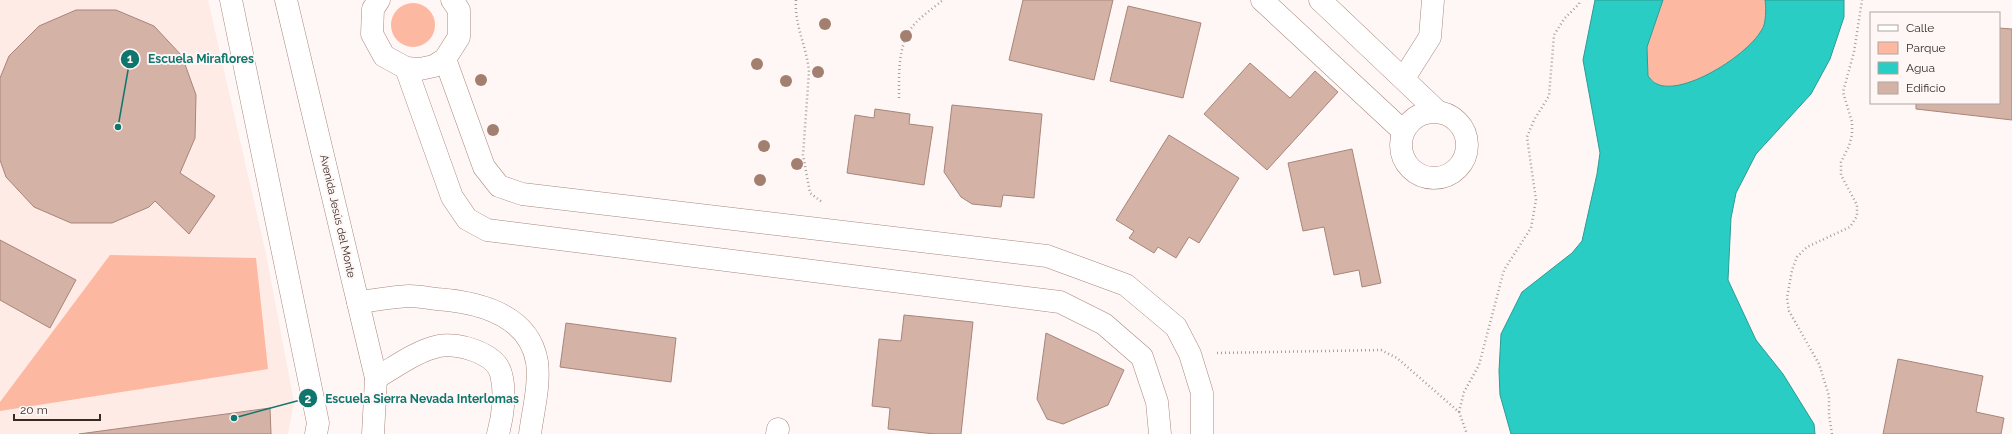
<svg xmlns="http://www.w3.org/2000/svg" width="2012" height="434" viewBox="0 0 2012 434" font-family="Raleway,sans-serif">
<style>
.built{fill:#feebe5}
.green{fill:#fdb8a1}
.water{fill:#29cdc3;stroke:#2d9c94}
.building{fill:#d5b2a6;stroke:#a7857a}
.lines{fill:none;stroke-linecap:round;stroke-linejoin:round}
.minor-casing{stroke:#a9877c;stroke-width:23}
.secondary-casing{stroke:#a9877c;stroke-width:23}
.path{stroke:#a89d9a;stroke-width:2.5;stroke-dasharray:1 3;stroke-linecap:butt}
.minor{stroke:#fff;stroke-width:22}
.secondary{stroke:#fff;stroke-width:22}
.tree{fill:#a37f70}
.labels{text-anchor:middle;stroke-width:4;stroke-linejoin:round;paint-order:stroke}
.street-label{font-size:11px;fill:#372a25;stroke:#fff7f5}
.leader{fill:none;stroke:#0f766e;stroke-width:1.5}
.callout-dot{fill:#0f766e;stroke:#fff7f5;stroke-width:1.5}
.mark-label{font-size:12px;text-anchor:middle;font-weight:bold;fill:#fff}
.callout-label{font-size:12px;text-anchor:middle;font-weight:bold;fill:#0f766e;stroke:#fff7f5;stroke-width:4;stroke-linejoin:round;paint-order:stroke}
</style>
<rect width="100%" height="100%" fill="#fff7f5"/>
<!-- built -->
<polygon class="built" points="0,0 208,0 266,254 294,402 288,434 0,434"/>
<!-- green -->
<g class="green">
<path d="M1663,0H1765C1766,6 1766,18 1764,25C1755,51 1684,97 1657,84C1654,83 1650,78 1648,76L1647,47Z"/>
<circle cx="413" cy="25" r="22"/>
<polygon points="110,255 256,258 268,369 0,411 0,402"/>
</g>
<!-- water -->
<path class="water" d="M1595,0H1663L1647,47L1648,76C1650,78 1653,83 1657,84C1684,97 1755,51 1764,25C1766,18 1766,6 1765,0H1844V17L1830,59L1811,94L1756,154L1736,193L1731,218L1728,280L1756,340L1783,374L1814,424L1815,434H1511L1500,395L1499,371L1501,334L1522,292L1572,253L1582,241L1597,174L1600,153L1583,60Z"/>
<!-- building -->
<g class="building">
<polygon points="1023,0 1113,0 1094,80 1009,60"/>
<polygon points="1128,6 1201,23 1183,98 1110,81"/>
<polygon points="76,10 116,10 154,26 182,56 196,95 195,138 180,173 215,196 189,234 155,201 149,207 112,223 71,223 34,207 6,177 0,160 0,78 9,56 39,26"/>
<polygon points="1999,28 2012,29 2012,120 1916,109 1916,103 1999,103"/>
<polygon points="1250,63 1290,98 1315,71 1338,92 1267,170 1204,114"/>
<polygon points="952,105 1042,114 1034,198 1003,195 1001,207 972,204 961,197 944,172"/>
<polygon points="875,109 910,114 909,124 933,127 924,185 847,173 855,115 874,118"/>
<polygon points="1169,135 1239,178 1199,243 1189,237 1176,258 1158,247 1154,253 1129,238 1134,231 1116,220"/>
<polygon points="1352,149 1381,283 1362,287 1359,270 1334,275 1324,227 1303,231 1288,163"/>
<polygon points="0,240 76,280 50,328 0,300"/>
<polygon points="904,315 973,322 961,434 935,434 888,429 890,408 872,406 879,339 901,341"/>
<polygon points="566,323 676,338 671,382 560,367"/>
<polygon points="1046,333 1124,370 1108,405 1063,424 1047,419 1037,399"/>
<polygon points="1898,359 1983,376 1976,412 2004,418 2001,434 1883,434"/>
<polygon points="270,408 271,434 79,434"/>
</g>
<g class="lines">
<defs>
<g id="minor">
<polyline points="379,0 373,9 372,34 384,56 406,68 420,69 434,66 445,59 459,37 459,10 452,0"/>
<polyline points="1262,0 1403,131"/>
<polyline points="1320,0 1437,111"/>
<polyline points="445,59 484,167 499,186 522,194 1047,256 1126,285 1176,327 1190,354 1202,393 1202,434"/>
<polyline points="406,68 452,197 467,219 487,230 1060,302 1104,324 1142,357 1157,402 1160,434"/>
<polyline points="1404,78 1430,37 1433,0"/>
<circle cx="1434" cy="145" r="33"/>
<path d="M358,302C375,300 392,297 409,296C418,296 428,298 437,299C477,302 529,314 537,362C540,385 533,411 530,434"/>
<path d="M376,378C395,367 416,351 439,346C457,342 496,353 501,374C506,392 503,416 498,434"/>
<polyline points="777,434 778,429"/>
</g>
<g id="secondary">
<polyline points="231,0 318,423 316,434"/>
<polyline points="286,0 376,378 373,434"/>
</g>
</defs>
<!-- minor casing -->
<use href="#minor" class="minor-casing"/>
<!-- secondary casing -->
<use href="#secondary" class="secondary-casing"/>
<!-- path -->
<g class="path">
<path d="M796,0C794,25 807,47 809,72L803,155L810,193L822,202"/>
<path d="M899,98C899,78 898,56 906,37C912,22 931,10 943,0"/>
<polyline points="1217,353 1381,350 1397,358 1459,412 1467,434"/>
<polyline points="1459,412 1464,392 1479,365 1504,270 1531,228 1536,200 1527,137 1534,120 1549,96 1554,35 1564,19 1579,4 1580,0"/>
<polyline points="1832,434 1829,415 1829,396 1819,364 1789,311 1787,298 1792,270 1797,257 1807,247 1850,227 1857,216 1857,205 1841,175 1841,162 1849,146 1852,135 1852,122 1843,92 1854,52 1862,0"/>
</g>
<!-- minor -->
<use href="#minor" class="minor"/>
<!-- secondary -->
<use href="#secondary" class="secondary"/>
</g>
<!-- trees -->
<g class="tree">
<circle cx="825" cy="24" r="6"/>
<circle cx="906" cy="36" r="6"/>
<circle cx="757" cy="64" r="6"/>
<circle cx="818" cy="72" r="6"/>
<circle cx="481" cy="80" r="6"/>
<circle cx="786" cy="81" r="6"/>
<circle cx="493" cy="130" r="6"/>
<circle cx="764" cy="146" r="6"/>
<circle cx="797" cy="164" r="6"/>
<circle cx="760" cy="180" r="6"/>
</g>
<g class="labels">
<!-- street labels -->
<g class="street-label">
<text transform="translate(338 216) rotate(77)" y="4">Avenida Jesús del Monte</text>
</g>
</g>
<!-- callouts -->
<path class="leader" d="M118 127L130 59M234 418L308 398"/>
<g class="callout-dot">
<circle cx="118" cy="127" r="4"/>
<circle cx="234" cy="418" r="4"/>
<circle cx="130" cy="59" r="10"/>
<circle cx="308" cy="398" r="10"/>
</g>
<g class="mark-label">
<text x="130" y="63">1</text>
<text x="308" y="403">2</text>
</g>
<g class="callout-label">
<text x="201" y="63">Escuela Miraflores</text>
<text x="422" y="403">Escuela Sierra Nevada Interlomas</text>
</g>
<!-- legend -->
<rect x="1870" y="12" width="130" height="92" fill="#fff7f5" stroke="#afa5a2"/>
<rect x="1878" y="25" width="20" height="6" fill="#ffffff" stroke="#afa5a2"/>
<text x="1906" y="32" font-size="12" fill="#372a25">Calle</text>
<rect x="1878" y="42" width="20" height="12" fill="#fdb8a1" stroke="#afa5a2"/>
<text x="1906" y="52" font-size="12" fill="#372a25">Parque</text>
<rect x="1878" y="62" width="20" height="12" fill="#29cdc3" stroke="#afa5a2"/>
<text x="1906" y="72" font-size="12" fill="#372a25">Agua</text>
<rect x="1878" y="82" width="20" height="12" fill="#d5b2a6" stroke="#afa5a2"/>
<text x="1906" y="92" font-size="12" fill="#372a25">Edificio</text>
<!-- scale -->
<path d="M14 414v6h86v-6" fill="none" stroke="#372a25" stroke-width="2"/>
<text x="20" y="414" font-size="12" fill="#372a25" stroke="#fff7f5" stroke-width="3" paint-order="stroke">20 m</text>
</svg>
